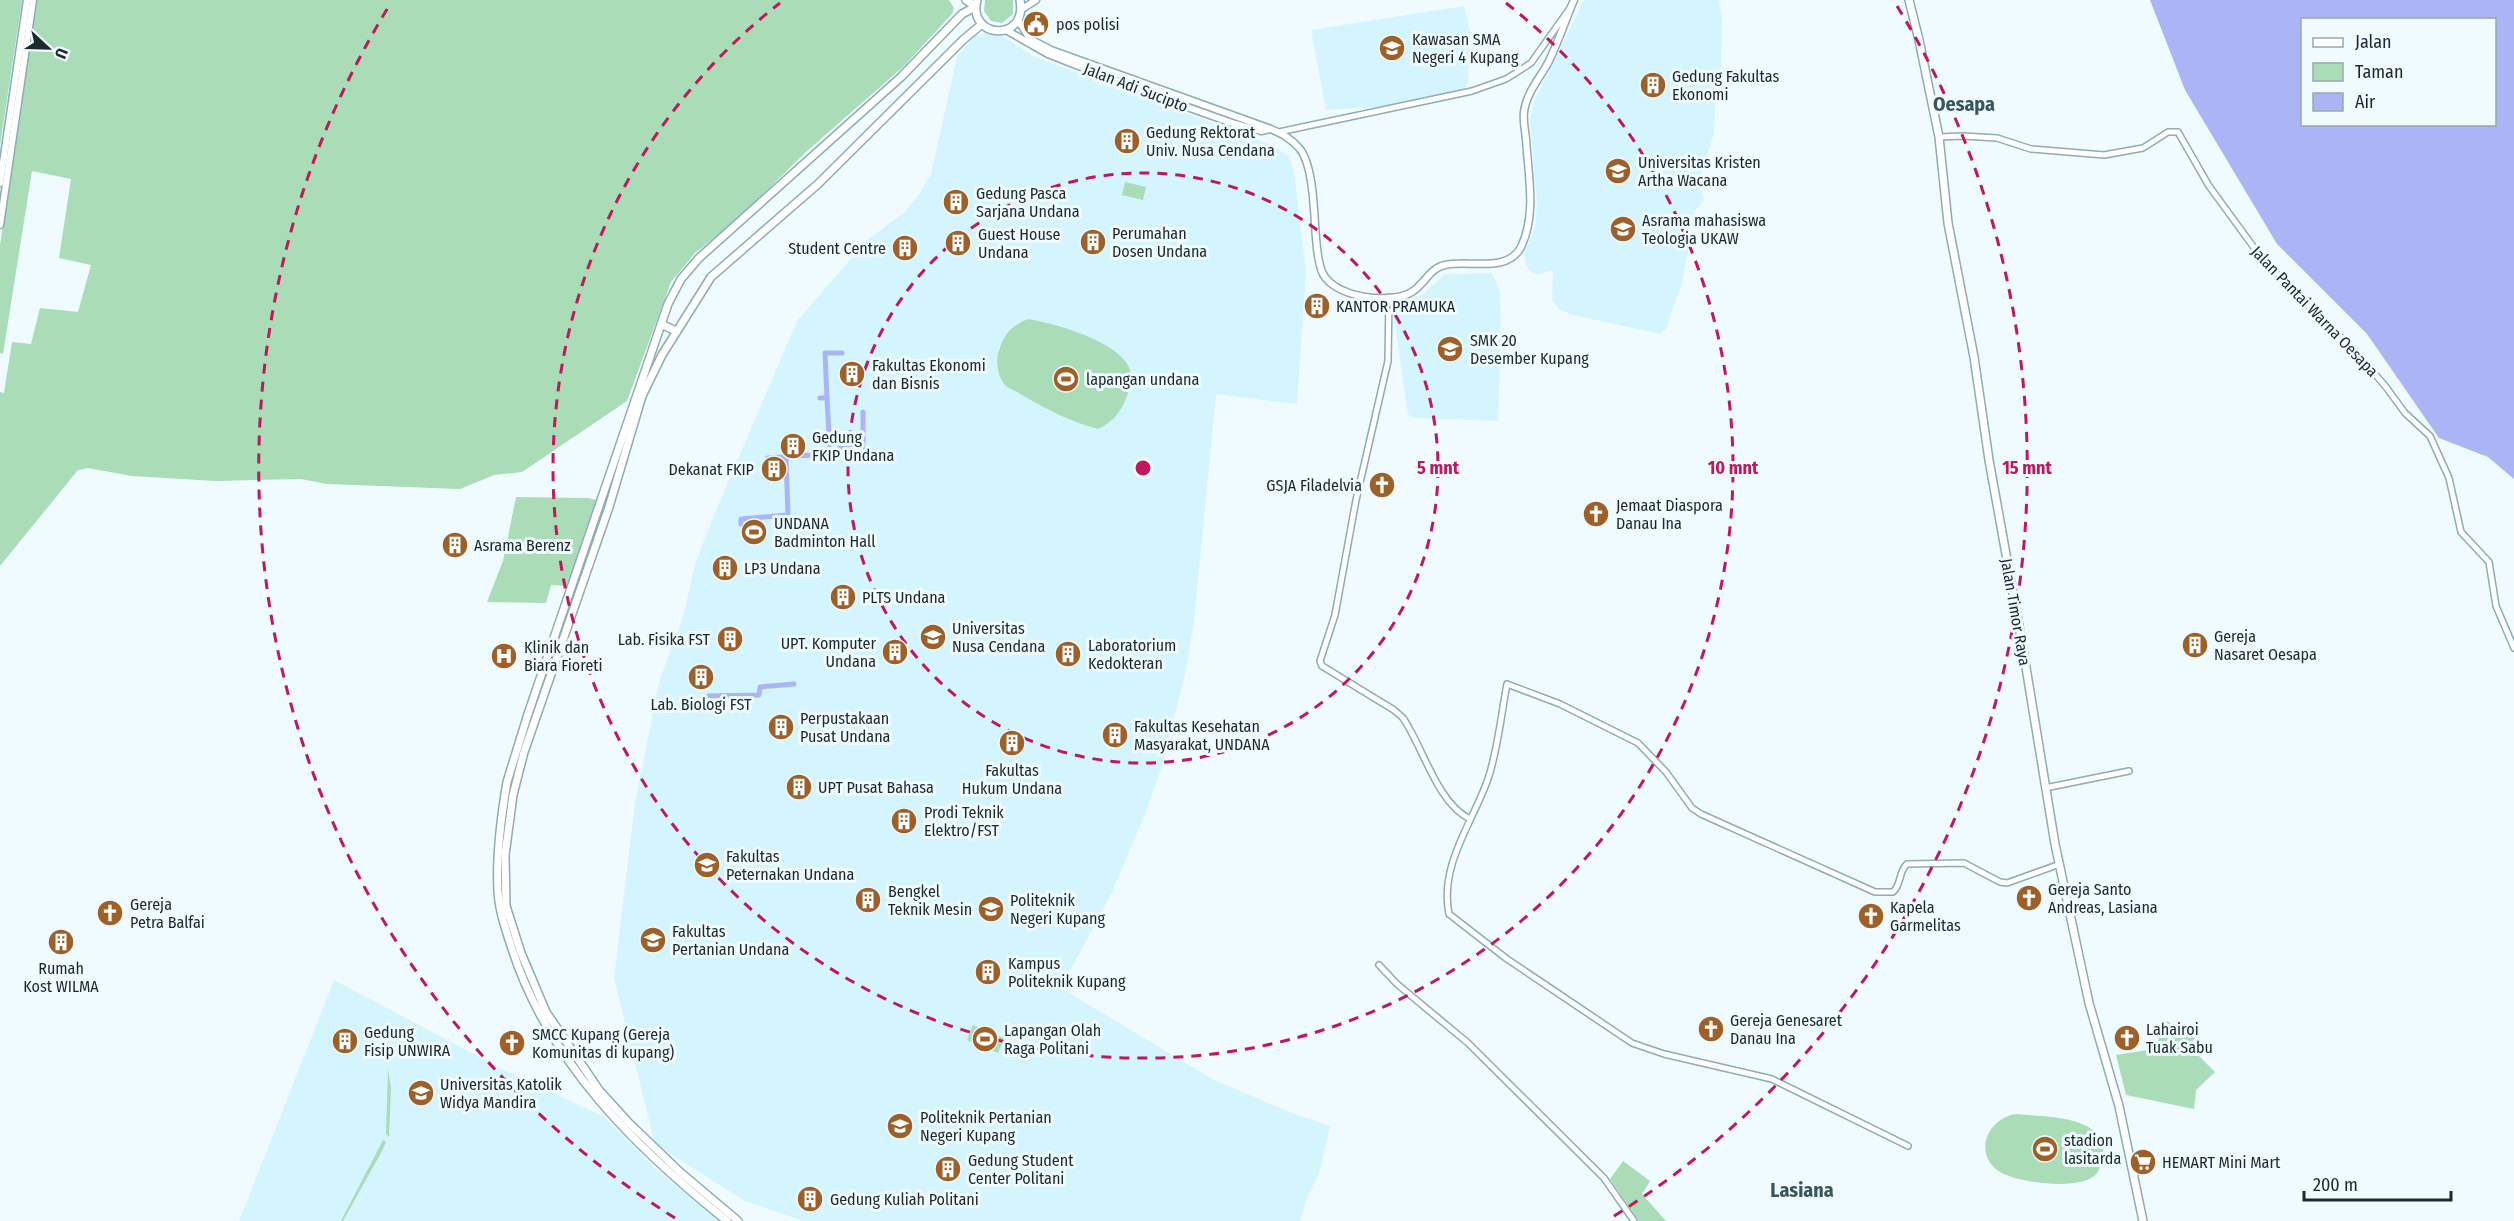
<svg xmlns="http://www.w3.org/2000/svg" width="2514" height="1221" viewBox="0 0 2514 1221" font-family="'Fira Sans Condensed',sans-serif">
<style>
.built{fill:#d4f5fe}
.green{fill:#a9dcb7}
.water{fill:#abb5f6;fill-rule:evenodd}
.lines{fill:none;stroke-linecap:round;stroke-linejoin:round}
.canal{stroke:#abb5f6;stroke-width:5}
.tertiary-casing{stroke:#8dacb4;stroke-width:8}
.secondary-casing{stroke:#8dacb4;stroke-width:9}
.trunk-casing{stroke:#8dacb4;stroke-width:10}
.tertiary{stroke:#fff;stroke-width:5}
.secondary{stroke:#fff;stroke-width:6}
.trunk{stroke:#fff;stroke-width:7}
.ring{fill:none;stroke:#c2185b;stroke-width:3;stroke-dasharray:10 8}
.labels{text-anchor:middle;stroke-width:6;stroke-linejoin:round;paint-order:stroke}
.poi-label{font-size:16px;fill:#1c282c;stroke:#effbff;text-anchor:start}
.street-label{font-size:16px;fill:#1c282c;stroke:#effbff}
.quarter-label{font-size:20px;font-weight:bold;fill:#39555c;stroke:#effbff}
.centre{fill:#c2185b;stroke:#effbff;stroke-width:3}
.ring-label{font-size:18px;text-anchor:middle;font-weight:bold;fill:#c2185b;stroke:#effbff;stroke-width:6;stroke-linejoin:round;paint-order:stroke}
</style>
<rect width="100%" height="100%" fill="#effbff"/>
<!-- built -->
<g class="built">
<polygon points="0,0 24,0 0,159"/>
<polygon points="1584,0 1719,0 1722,16 1721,78 1716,89 1714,133 1700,179 1704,200 1695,211 1682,283 1666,328 1661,334 1573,315 1560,310 1552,300 1553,271 1547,271 1538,275 1530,271 1526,265 1524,254 1535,227 1537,203 1530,119 1536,98"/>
<polygon points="1464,6 1470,31 1468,81 1465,89 1455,94 1377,107 1326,110 1311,30"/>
<polygon points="985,33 1001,35 1035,57 1274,146 1289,157 1294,172 1306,272 1297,404 1216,394 1194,621 1186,670 1161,769 1145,814 1112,892 1061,988 1212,1079 1292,1113 1330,1126 1319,1174 1307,1198 1300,1221 803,1221 745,1201 655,1144 614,978 635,803 659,682 683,617 695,564 714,515 797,321 867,240 905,212 920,193 931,174 957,57 975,36"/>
<polygon points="1492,273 1500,292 1501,338 1498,421 1412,418 1408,414 1392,305 1422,295 1445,274"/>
<polygon points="334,980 502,1069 604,1117 657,1170 719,1221 239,1221"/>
</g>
<!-- green -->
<g class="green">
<polygon points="0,0 22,0 0,145"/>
<polygon points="37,0 949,0 954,8 952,14 903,67 807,151 740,217 695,253 671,282 627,401 522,472 494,475 460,489 327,484 301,479 216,481 132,476 88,468 78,470 0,566 0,392 4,393 12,342 31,344 40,308 78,312 91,265 59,258 71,179 32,171 3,354 0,353 0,245"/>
<polygon points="985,0 1013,0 1013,14 1002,23 991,21 984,11"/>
<polygon points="1125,182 1146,187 1143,200 1122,195"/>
<path d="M1028,319C1054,323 1126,343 1131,373C1132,379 1129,390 1127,396C1121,412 1114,421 1098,429C1071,422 1046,409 1022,395C1018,392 1010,389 1006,386C998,378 995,361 999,351C1004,333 1012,326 1028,319Z"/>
<polygon points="516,497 588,498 597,500 568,586 551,585 546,603 487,602 503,561"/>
<polygon points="2167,1021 2196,1037 2189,1046 2215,1072 2196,1090 2194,1109 2126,1095 2116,1055 2154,1049"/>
<polygon points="973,1025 1004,1038 998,1053 967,1040"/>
<polygon points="388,1069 391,1088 389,1137 386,1134"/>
<path d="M2017,1114C2042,1117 2100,1115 2103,1148C2104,1157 2102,1166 2097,1173C2083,1192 2014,1183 1997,1170C1973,1151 1989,1117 2017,1114Z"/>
<polygon points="383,1140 386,1142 382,1151 343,1221 341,1221"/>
<polygon points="1623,1161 1650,1181 1642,1194 1666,1221 1639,1221 1610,1179"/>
</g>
<!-- water -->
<path class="water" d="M2150,0H2514V479L2488,457L2439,438L2367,334L2277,244L2185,90ZM2302,20H2494V124H2302Z"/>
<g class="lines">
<!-- canal -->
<g class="canal">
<polyline points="820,398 827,398 830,454"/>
<polyline points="827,398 825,353 842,353"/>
<polyline points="768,458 840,453 840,446 863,447 863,412"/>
<polyline points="741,524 741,519 788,515 786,458"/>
<polyline points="708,696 759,695 760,687 794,684"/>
</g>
<defs>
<g id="tertiary">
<polyline points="1279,132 1472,91 1506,79 1531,63 1570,8"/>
<polyline points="1939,137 1963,136 1997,138 2031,149 2104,155 2143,148 2168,132 2178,132 2209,186 2255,249 2284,282 2356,352 2386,387 2405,413 2430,436 2449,478 2461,532 2489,562 2496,606 2514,648"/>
<path d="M1389,297L1388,361L1356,500L1335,615L1320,661L1322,666L1394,710L1403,718C1423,747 1437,803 1470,819"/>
<polyline points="2045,788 2129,771"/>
<polyline points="1379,965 1397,984 1468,1043 1604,1178 1634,1221"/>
<path d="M1908,1146L1772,1079L1664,1054L1632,1043L1507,959L1449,914C1439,865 1473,822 1488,779C1498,749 1501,715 1507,684L1560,704L1638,743L1666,772L1692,808L1701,814L1875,892H1893C1902,884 1898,872 1907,864L1964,863L2000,882L2007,883L2060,864"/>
</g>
<g id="secondary">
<polyline points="1022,9 1036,0"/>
<path d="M1018,20L1030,39L1051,50L1271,129C1282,134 1292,139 1300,149C1314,167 1314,216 1316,238C1317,250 1318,264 1323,274C1336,298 1389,304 1410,293C1424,286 1429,268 1445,265C1468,259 1507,274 1521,247C1537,214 1528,174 1526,139C1525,130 1523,121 1524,112C1526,94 1539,79 1548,63C1558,43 1565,21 1574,0"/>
<polyline points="1006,30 1048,54 1142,91 1235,124 1261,131 1270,129"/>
<polyline points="0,183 27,0"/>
<polyline points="0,225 33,0"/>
</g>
<g id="trunk">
<polyline points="966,0 975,6"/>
<path d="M977,0C967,39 1028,43 1020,0"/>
<polyline points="1909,0 1919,40 1939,137 1948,223 1974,357 1989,460 2022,643 2055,844 2089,1003 2119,1106 2143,1221"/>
<polyline points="661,324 676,331"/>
<path d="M727,1221C636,1148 549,1063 512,949C506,930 499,911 498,891C496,855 501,817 507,782L528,714L668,304L681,279L699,258L901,77L962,14L975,7"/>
<polyline points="738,1221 680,1172 629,1123 599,1090 546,1012 521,953 506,906 505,855 513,795 524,752 609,507 642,396 662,355 711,277 818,184 964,39 982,24"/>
</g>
</defs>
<!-- tertiary casing -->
<use href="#tertiary" class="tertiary-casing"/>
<!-- secondary casing -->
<use href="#secondary" class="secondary-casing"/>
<!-- trunk casing -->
<use href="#trunk" class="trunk-casing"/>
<!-- tertiary -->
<use href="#tertiary" class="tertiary"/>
<!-- secondary -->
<use href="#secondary" class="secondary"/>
<!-- trunk -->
<use href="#trunk" class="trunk"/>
</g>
<!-- distance rings -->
<g class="ring">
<circle cx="1143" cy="468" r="295"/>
<path d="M1506 3A590 590 0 1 1 780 3"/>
<path d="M675 1218A884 884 0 0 1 389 6M1897 6A884 884 0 0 1 1611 1218"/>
</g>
<!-- icons -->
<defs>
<symbol id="civic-disc" viewBox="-11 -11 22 22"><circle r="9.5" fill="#9f6027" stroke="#effbff"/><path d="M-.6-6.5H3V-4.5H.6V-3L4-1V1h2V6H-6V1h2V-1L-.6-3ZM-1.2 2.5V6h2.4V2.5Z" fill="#fff"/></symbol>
<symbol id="school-disc" viewBox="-11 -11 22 22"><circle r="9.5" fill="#9f6027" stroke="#effbff"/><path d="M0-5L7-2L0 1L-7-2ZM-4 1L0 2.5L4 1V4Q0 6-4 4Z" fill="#fff"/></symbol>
<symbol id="building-disc" viewBox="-11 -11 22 22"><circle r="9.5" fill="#9f6027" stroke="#effbff"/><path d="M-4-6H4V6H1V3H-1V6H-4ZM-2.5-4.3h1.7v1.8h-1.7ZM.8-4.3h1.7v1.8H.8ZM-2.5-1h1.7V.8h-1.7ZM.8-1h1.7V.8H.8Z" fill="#fff"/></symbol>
<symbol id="university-disc" viewBox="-11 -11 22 22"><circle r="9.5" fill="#9f6027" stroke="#effbff"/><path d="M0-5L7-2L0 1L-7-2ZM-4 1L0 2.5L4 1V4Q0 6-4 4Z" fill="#fff"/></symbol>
<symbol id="stadium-disc" viewBox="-11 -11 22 22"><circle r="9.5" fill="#9f6027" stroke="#effbff"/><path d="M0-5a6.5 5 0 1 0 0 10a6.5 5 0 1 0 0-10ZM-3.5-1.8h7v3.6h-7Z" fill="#fff"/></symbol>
<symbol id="church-disc" viewBox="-11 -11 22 22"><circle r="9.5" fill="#9f6027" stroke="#effbff"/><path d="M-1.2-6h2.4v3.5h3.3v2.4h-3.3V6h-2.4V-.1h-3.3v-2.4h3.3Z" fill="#fff"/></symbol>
<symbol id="hospital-disc" viewBox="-11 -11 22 22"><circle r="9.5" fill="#9f6027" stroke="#effbff"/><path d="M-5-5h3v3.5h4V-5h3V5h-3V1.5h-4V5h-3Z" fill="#fff"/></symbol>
<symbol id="supermarket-disc" viewBox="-11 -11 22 22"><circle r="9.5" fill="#9f6027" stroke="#effbff"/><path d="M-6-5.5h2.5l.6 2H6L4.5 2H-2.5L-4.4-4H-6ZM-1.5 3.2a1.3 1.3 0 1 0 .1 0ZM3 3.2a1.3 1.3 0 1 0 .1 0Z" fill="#fff"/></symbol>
</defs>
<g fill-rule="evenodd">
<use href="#civic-disc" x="1021" y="9" width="30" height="30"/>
<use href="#school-disc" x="1377" y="33" width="30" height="30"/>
<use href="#building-disc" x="1638" y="70" width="30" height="30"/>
<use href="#building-disc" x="1112" y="126" width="30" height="30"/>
<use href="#university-disc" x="1603" y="156" width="30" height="30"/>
<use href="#building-disc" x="941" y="187" width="30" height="30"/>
<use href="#university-disc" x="1608" y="214" width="30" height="30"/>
<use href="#building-disc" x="1078" y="227" width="30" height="30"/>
<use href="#building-disc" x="943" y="228" width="30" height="30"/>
<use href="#building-disc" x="890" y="233" width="30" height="30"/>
<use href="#building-disc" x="1302" y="291" width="30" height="30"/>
<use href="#school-disc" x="1435" y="334" width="30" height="30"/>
<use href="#building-disc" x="837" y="359" width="30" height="30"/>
<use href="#stadium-disc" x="1051" y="364" width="30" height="30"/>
<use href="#building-disc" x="778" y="431" width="30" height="30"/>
<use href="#building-disc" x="759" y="454" width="30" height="30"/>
<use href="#church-disc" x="1367" y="470" width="30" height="30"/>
<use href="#church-disc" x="1581" y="499" width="30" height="30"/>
<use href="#stadium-disc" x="739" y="517" width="30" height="30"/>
<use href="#building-disc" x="440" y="530" width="30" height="30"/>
<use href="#building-disc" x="710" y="553" width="30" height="30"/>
<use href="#building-disc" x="828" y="582" width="30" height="30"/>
<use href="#university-disc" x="918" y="622" width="30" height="30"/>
<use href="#building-disc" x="715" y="624" width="30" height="30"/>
<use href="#building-disc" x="2180" y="630" width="30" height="30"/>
<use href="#building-disc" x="880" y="637" width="30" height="30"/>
<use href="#building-disc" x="1053" y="639" width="30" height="30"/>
<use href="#hospital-disc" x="489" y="641" width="30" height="30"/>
<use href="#building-disc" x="686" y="662" width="30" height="30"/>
<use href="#building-disc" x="766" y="712" width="30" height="30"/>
<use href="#building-disc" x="1100" y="720" width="30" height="30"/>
<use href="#building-disc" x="997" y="728" width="30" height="30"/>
<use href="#building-disc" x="784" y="772" width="30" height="30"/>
<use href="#building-disc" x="889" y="806" width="30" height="30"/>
<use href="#university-disc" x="692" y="850" width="30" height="30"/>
<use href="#church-disc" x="2014" y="883" width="30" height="30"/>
<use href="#building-disc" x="853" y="885" width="30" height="30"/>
<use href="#university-disc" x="976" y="894" width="30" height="30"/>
<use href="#church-disc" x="95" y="898" width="30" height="30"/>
<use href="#church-disc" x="1856" y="901" width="30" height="30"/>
<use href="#university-disc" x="638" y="925" width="30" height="30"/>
<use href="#building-disc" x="46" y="927" width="30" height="30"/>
<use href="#building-disc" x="973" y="957" width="30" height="30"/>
<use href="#church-disc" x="1696" y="1014" width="30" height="30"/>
<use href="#church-disc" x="2112" y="1023" width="30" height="30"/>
<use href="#stadium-disc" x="970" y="1024" width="30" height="30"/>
<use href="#building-disc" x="330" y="1026" width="30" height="30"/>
<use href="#church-disc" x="497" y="1028" width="30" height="30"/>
<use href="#university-disc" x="406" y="1078" width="30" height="30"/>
<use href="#university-disc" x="885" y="1111" width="30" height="30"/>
<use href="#stadium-disc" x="2030" y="1134" width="30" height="30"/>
<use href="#supermarket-disc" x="2128" y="1147" width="30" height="30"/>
<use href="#building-disc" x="933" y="1154" width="30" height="30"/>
<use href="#building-disc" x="795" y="1184" width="30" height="30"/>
</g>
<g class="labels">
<!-- poi labels -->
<g class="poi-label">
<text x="1056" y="30">pos polisi</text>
<text x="1412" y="45">Kawasan SMA<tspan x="1412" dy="18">Negeri 4 Kupang</tspan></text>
<text x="1672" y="82">Gedung Fakultas<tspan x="1672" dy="18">Ekonomi</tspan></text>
<text x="1146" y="138">Gedung Rektorat<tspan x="1146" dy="18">Univ. Nusa Cendana</tspan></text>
<text x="1638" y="168">Universitas Kristen<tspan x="1638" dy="18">Artha Wacana</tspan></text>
<text x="976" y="199">Gedung Pasca<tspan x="976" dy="18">Sarjana Undana</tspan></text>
<text x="1642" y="226">Asrama mahasiswa<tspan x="1642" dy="18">Teologia UKAW</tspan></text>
<text x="1112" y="239">Perumahan<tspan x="1112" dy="18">Dosen Undana</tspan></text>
<text x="978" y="240">Guest House<tspan x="978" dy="18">Undana</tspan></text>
<text x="886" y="254" text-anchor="end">Student Centre</text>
<text x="1336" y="312">KANTOR PRAMUKA</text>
<text x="1470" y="346">SMK 20<tspan x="1470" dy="18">Desember Kupang</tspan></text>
<text x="872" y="371">Fakultas Ekonomi<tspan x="872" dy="18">dan Bisnis</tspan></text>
<text x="1086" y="385">lapangan undana</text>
<text x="812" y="443">Gedung<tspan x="812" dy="18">FKIP Undana</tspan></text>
<text x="754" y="475" text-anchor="end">Dekanat FKIP</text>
<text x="1362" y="491" text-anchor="end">GSJA Filadelvia</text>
<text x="1616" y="511">Jemaat Diaspora<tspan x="1616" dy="18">Danau Ina</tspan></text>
<text x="774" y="529">UNDANA<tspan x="774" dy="18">Badminton Hall</tspan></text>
<text x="474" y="551">Asrama Berenz</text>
<text x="744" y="574">LP3 Undana</text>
<text x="862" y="603">PLTS Undana</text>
<text x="952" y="634">Universitas<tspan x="952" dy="18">Nusa Cendana</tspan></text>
<text x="2214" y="642">Gereja<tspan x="2214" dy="18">Nasaret Oesapa</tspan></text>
<text x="710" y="645" text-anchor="end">Lab. Fisika FST</text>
<text x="876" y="649" text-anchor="end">UPT. Komputer<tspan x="876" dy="18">Undana</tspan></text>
<text x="1088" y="651">Laboratorium<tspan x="1088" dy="18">Kedokteran</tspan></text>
<text x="524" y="653">Klinik dan<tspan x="524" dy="18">Biara Fioreti</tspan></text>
<text x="701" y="710" text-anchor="middle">Lab. Biologi FST</text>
<text x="800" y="724">Perpustakaan<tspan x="800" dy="18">Pusat Undana</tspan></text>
<text x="1134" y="732">Fakultas Kesehatan<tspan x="1134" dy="18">Masyarakat, UNDANA</tspan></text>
<text x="1012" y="776" text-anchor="middle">Fakultas<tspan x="1012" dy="18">Hukum Undana</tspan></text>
<text x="818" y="793">UPT Pusat Bahasa</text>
<text x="924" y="818">Prodi Teknik<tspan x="924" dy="18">Elektro/FST</tspan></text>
<text x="726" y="862">Fakultas<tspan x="726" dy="18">Peternakan Undana</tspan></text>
<text x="2048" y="895">Gereja Santo<tspan x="2048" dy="18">Andreas, Lasiana</tspan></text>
<text x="888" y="897">Bengkel<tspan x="888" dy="18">Teknik Mesin</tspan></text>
<text x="1010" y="906">Politeknik<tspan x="1010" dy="18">Negeri Kupang</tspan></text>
<text x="130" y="910">Gereja<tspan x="130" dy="18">Petra Balfai</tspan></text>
<text x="1890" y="913">Kapela<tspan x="1890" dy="18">Garmelitas</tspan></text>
<text x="672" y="937">Fakultas<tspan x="672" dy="18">Pertanian Undana</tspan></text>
<text x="1008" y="969">Kampus<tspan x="1008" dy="18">Politeknik Kupang</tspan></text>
<text x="61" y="974" text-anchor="middle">Rumah<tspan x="61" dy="18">Kost WILMA</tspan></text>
<text x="1730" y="1026">Gereja Genesaret<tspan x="1730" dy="18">Danau Ina</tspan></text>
<text x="2146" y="1035">Lahairoi<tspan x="2146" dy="18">Tuak Sabu</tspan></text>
<text x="1004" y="1036">Lapangan Olah<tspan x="1004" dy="18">Raga Politani</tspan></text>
<text x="364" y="1038">Gedung<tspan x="364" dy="18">Fisip UNWIRA</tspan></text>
<text x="532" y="1040">SMCC Kupang (Gereja<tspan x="532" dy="18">Komunitas di kupang)</tspan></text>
<text x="440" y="1090">Universitas Katolik<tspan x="440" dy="18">Widya Mandira</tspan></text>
<text x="920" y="1123">Politeknik Pertanian<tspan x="920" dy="18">Negeri Kupang</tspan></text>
<text x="2064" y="1146">stadion<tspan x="2064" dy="18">lasitarda</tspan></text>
<text x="968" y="1166">Gedung Student<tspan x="968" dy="18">Center Politani</tspan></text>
<text x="2162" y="1168">HEMART Mini Mart</text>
<text x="830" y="1205">Gedung Kuliah Politani</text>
</g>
<!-- street labels -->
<g class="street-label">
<text transform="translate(1136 87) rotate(21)" y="6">Jalan Adi Sucipto</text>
<text transform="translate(2315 311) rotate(46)" y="6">Jalan Pantai Warna Oesapa</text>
<text transform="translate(2016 612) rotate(80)" y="6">Jalan Timor Raya</text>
</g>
<!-- quarter labels -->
<g class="quarter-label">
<text x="1964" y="111">Oesapa</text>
<text x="1802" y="1197">Lasiana</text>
</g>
</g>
<circle cx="1143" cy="468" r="9" class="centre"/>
<g class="ring-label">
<text x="1438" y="474">5 mnt</text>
<text x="1733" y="474">10 mnt</text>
<text x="2027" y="474">15 mnt</text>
</g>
<!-- legend -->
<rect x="2301" y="18" width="195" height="108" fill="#effbff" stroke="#9ba7ab" stroke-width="1.5"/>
<rect x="2313" y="38" width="30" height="9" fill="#ffffff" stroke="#9ba7ab" stroke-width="1.5"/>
<text x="2355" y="48" font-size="18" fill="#1c282c">Jalan</text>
<rect x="2313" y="63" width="30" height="18" fill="#a9dcb7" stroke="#9ba7ab" stroke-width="1.5"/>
<text x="2355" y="78" font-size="18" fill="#1c282c">Taman</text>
<rect x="2313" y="93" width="30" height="18" fill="#abb5f6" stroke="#9ba7ab" stroke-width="1.5"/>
<text x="2355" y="108" font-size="18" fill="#1c282c">Air</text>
<!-- north arrow -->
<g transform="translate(48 48) rotate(112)" stroke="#effbff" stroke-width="4.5" paint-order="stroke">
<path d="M0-4.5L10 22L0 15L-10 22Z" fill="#1c282c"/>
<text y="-9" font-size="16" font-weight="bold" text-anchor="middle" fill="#1c282c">U</text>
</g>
<!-- scale -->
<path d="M2304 1191v9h147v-9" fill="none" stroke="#1c282c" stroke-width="3"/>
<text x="2313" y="1191" font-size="18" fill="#1c282c" stroke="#effbff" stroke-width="4.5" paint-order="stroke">200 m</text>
</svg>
